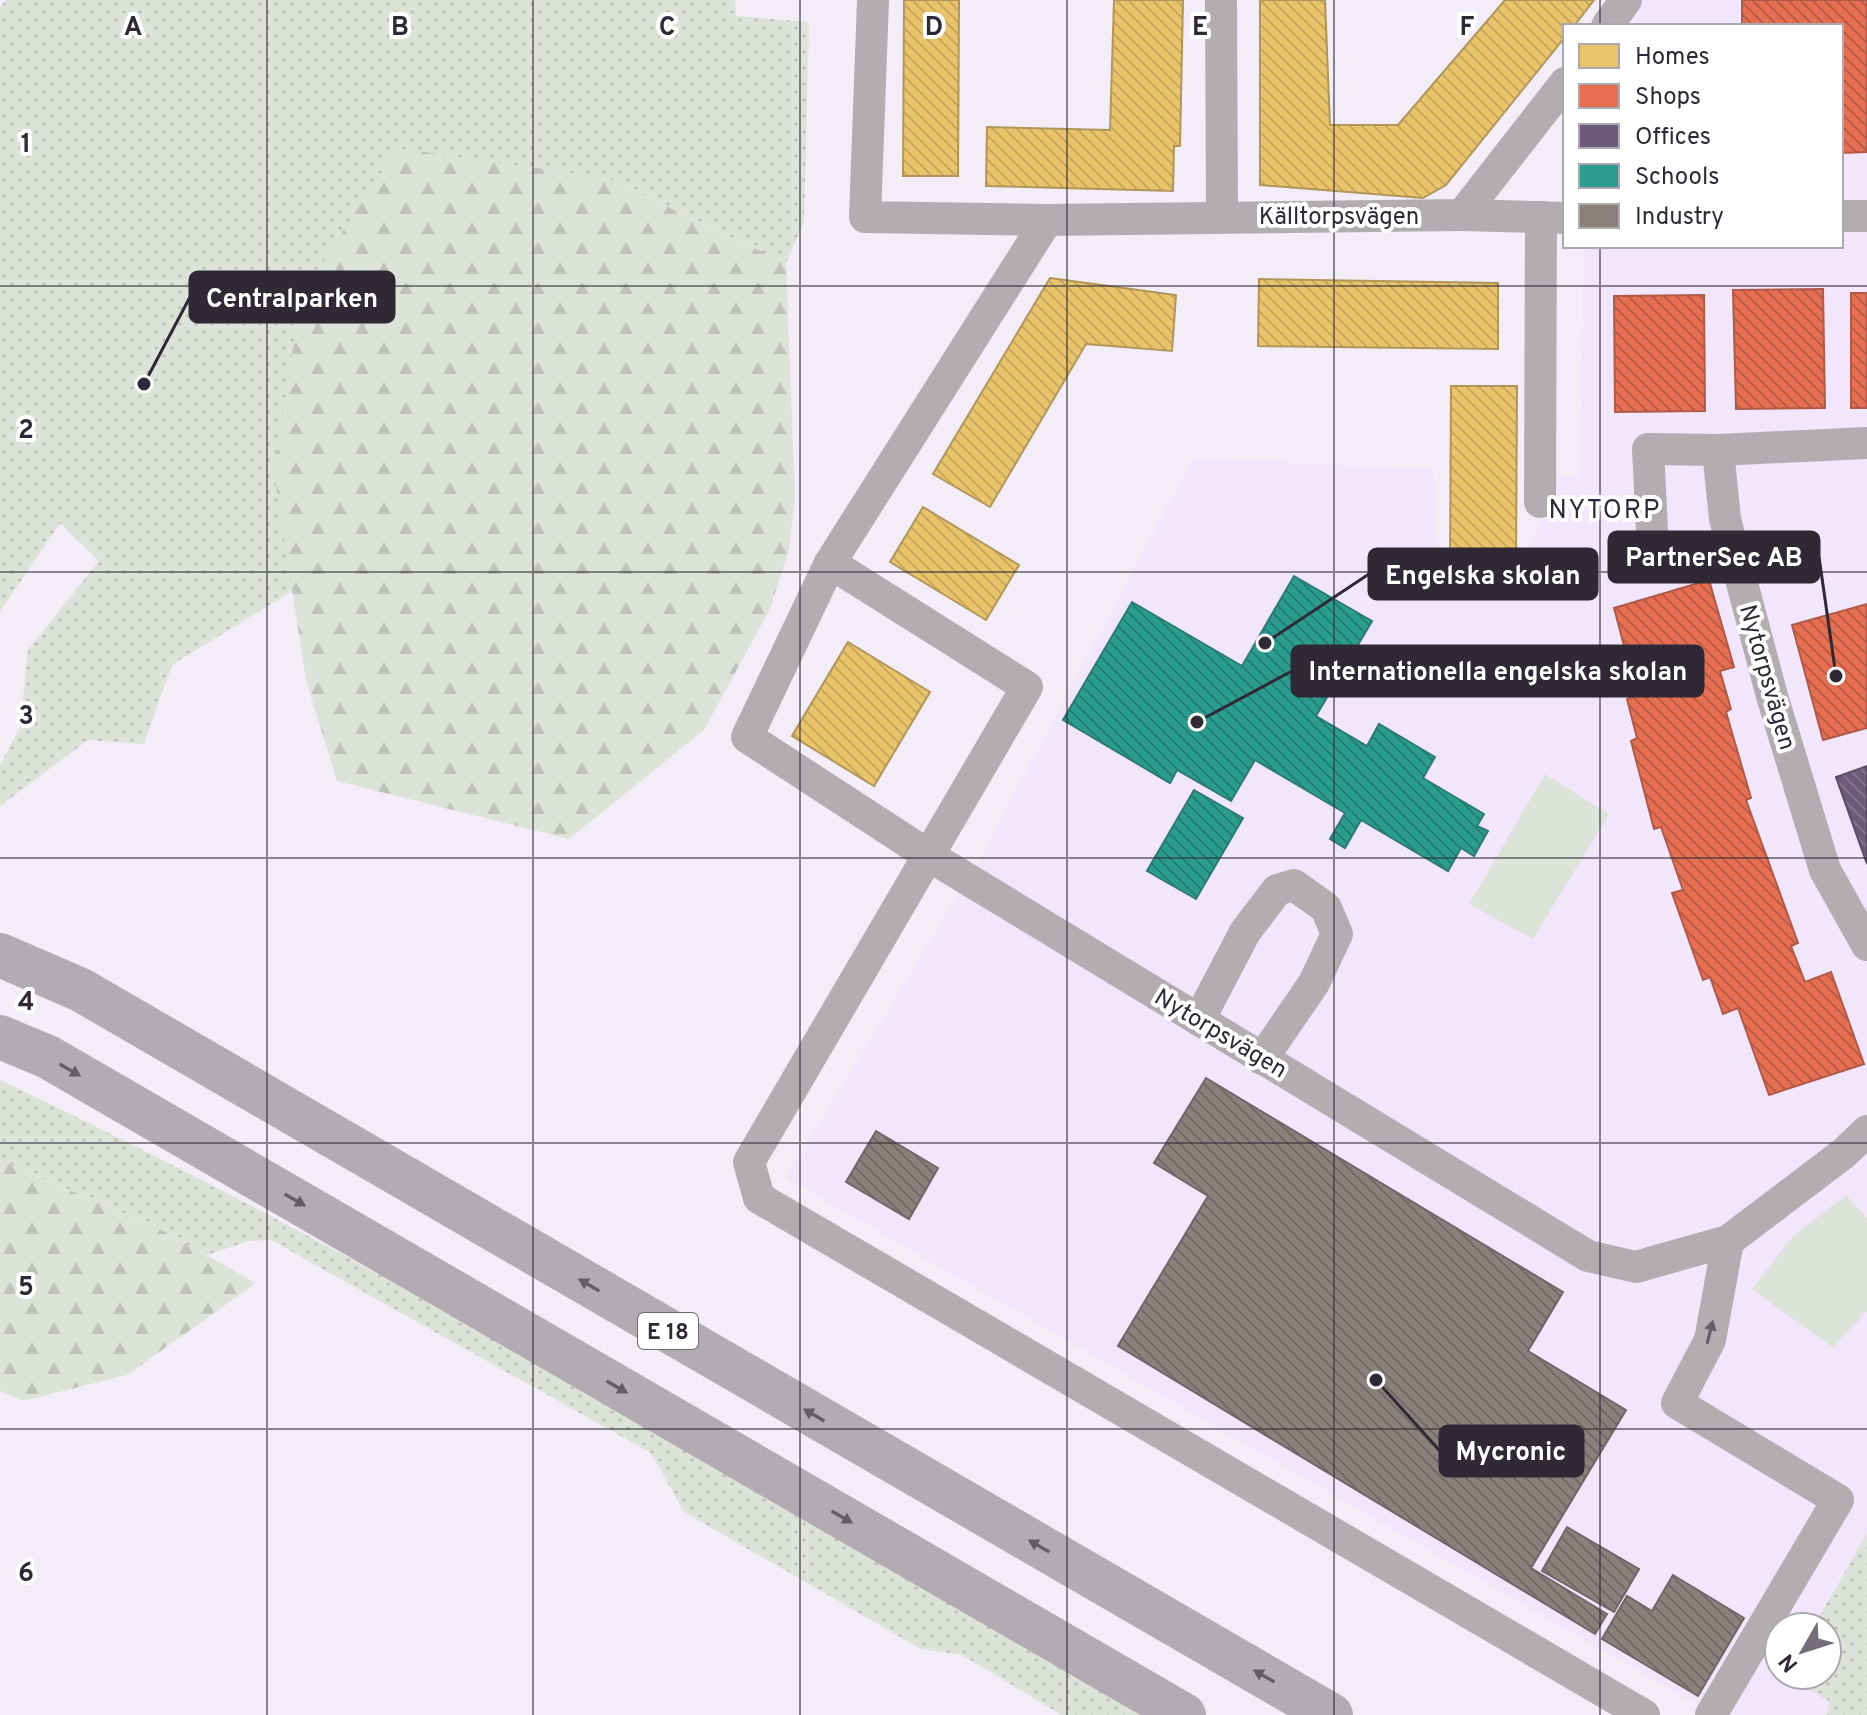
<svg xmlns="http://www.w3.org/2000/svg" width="1867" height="1715" viewBox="0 0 1867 1715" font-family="Overpass,sans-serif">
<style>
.built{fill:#f1e6fb}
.grass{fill:url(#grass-dots)}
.forest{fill:url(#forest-firs)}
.garden{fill:#dee3d9}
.homes{fill:url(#homes-back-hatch);stroke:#b1965a;stroke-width:2}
.shops{fill:url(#shops-back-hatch);stroke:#b05a49;stroke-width:2}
.offices{fill:url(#offices-back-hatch);stroke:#5a4b65;stroke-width:2}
.schools{fill:url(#schools-back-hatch);stroke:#2c7a74;stroke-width:2}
.industry{fill:url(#industry-back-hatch);stroke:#6f6767;stroke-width:2}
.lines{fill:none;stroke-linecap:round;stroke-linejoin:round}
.minor{stroke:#b2adb1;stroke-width:32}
.highway{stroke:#b2abb1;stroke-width:44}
.oneway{fill:#635d67}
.oneway2{fill:#635e67}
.grid{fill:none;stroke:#2f2935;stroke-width:2;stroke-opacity:0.55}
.labels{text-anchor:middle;stroke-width:8;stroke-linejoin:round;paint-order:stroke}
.shield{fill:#fff;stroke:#6d6972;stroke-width:2}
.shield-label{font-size:22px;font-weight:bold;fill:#2f2935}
.street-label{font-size:24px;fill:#2f2935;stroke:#fff}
.neighbourhood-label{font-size:26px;letter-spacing:2px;fill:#2f2935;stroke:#fff}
.grid-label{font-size:26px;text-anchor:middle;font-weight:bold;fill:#2f2935;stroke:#fff;stroke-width:8;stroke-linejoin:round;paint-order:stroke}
.leader{fill:none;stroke:#2f2935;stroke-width:3}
.callout-dot{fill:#2f2935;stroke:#fff;stroke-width:3}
.callout{fill:#2f2935;stroke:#2f2935;stroke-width:3}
.callout-label{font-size:26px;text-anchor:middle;font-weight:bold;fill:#fff}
</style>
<defs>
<pattern id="grass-dots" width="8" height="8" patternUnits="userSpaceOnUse" patternTransform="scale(2)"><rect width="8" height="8" fill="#dee3d9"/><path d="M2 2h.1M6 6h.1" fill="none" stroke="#bfc3bb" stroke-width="1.8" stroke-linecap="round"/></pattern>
<pattern id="forest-firs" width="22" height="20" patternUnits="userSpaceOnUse" patternTransform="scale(2)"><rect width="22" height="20" fill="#dee3d9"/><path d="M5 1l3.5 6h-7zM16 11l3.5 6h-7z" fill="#bfc3bb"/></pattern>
<pattern id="homes-back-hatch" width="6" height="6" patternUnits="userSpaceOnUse" patternTransform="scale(2)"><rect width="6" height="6" fill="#e9c46a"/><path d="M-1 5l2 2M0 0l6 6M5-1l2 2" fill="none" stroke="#c8a85c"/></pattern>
<pattern id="shops-back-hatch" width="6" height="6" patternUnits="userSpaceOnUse" patternTransform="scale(2)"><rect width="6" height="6" fill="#e76f51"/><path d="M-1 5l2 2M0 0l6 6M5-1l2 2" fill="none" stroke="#bc5b44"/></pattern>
<pattern id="offices-back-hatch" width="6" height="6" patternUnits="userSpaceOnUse" patternTransform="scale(2)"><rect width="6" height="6" fill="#6d597a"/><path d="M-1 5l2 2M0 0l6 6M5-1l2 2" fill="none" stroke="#82728c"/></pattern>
<pattern id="schools-back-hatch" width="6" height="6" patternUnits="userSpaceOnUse" patternTransform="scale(2)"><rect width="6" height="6" fill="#2a9d8f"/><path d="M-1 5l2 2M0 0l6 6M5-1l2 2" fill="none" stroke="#248076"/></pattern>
<pattern id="industry-back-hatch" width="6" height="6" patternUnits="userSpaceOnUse" patternTransform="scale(2)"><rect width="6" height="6" fill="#8a817c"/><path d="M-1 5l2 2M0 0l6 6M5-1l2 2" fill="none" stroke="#716a66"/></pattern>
</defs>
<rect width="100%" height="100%" fill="#f3edf8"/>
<!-- built -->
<polygon class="built" points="1623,0 1867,0 1867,1533 1811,1627 1779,1627 1779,1675 1789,1675 1829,1701 1826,1715 1714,1715 786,1178 977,864 1193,458 1433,470 1438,584 1518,582 1556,477 1580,477 1584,246 1841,246 1841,26 1606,26"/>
<!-- grass -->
<g class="grass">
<polygon points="6,0 735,0 736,16 809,22 804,222 786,263 607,178 275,472 294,590 172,665 144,744 88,740 0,806 0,765 20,727 28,650 99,561 60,523 0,612 0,7"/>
<path d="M0,1080C394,1267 768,1497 1145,1715H1062L962,1655L921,1649L684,1512L651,1453L271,1240L249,1241L207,1255L153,1225L0,1161Z"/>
<polygon points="1867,1533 1867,1715 1826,1715 1829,1701 1784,1676 1827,1675 1827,1627 1813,1627"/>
</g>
<!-- forest -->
<g class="forest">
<polygon points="397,148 607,178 786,263 795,497 789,550 770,609 704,730 569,839 337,781 306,680 274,472 301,296"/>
<polygon points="0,1161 153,1225 256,1283 127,1375 23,1401 0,1391"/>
</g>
<!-- garden -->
<g class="garden">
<polygon points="1545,774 1609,814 1533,939 1469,904"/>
<polygon points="1846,1195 1867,1218 1867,1311 1833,1348 1752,1289 1793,1236"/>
</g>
<!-- homes -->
<g class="homes">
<polygon points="904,0 959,0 958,176 903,176"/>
<polygon points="1114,0 1183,0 1180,146 1174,146 1173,191 986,186 987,127 1110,130"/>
<polygon points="1260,0 1325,0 1330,125 1398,125 1505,0 1594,0 1574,26 1565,26 1565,37 1446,185 1423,198 1260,185"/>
<polygon points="1050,278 1176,295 1172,351 1086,344 990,507 933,474"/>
<polygon points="1259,279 1498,283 1498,349 1258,346"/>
<polygon points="1451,386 1517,386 1516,569 1450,568"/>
<polygon points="923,507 1019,565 986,620 890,562"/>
<polygon points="848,642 930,692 874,786 792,736"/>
</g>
<!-- shops -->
<g class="shops">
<polygon points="1742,0 1867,0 1867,152 1841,153 1841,26 1742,26"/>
<polygon points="1823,289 1825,408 1736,409 1733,290"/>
<rect x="1851" y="293" width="16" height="115"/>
<polygon points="1704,295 1705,411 1615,412 1614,296"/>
<polygon points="1709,580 1734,667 1720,671 1731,709 1726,712 1751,798 1746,800 1798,943 1791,946 1805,982 1831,972 1864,1064 1769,1095 1738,1008 1723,1014 1710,977 1703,980 1672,893 1683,890 1661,827 1654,829 1631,741 1637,738 1627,699 1637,695 1614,608"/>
<polygon points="1867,604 1867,728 1823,740 1792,625"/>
</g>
<!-- offices -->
<polygon class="offices" points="1867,766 1867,864 1836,777"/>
<!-- schools -->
<g class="schools">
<polygon points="1294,576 1372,621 1316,716 1367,746 1379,724 1435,757 1423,778 1484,814 1477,826 1488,831 1474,856 1461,848 1448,871 1361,820 1345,848 1330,839 1345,813 1255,760 1231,801 1177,770 1170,783 1063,720 1132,602 1242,666"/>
<polygon points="1194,790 1243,818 1196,899 1147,871"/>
</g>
<!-- industry -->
<g class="industry">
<polygon points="1206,1078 1563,1292 1528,1351 1626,1410 1531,1568 1607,1614 1595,1634 1118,1346 1208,1196 1154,1163"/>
<polygon points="876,1131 938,1168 909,1219 846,1182"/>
<polygon points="1567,1527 1639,1569 1614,1612 1542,1571"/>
<polygon points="1673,1575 1744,1618 1698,1696 1602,1639 1627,1596 1652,1611"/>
</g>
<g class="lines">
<!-- minor -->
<g class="minor">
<polyline points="873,0 865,217 1047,220"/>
<polyline points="1221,1 1222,216"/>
<polyline points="1607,26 1626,0"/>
<polyline points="1565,83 1462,215 1047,220 830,563 747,737 931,857 1588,1256 1636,1267 1728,1241 1844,1153 1867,1131"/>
<polyline points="1462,215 1565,218"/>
<polyline points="1841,216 1867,216"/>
<polyline points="1867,443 1718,450 1725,519 1772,696 1825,870 1867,945"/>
<polyline points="1540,502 1541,217"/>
<polyline points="1653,550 1648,449 1718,450"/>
<polyline points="830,563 1027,687 749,1162 759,1198 1644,1715"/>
<polyline points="1199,1020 1245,932 1277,890 1294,885 1326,908 1337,934 1314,983 1262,1059"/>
<polyline points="1711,1715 1838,1500 1677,1403 1710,1340 1728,1241"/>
</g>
<!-- highway -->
<g class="highway">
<polyline points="0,955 81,990 1331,1715"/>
<polyline points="0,1037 48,1057 1184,1715"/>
</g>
</g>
<!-- one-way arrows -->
<defs><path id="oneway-solid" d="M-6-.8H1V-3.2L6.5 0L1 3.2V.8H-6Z" transform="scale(2)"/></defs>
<g class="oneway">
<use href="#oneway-solid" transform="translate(70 1070) rotate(30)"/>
<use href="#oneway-solid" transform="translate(295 1200) rotate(30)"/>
<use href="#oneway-solid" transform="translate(589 1285) rotate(-150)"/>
<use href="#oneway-solid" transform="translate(617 1387) rotate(30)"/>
<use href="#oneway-solid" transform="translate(814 1415) rotate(-150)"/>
<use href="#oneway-solid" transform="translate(842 1517) rotate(30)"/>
<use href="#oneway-solid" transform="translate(1039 1546) rotate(-150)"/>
<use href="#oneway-solid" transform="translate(1264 1676) rotate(-150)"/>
</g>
<use class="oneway2" href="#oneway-solid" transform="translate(1710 1332) rotate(-76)"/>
<!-- grid -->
<path class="grid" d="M267,0V1715M533,0V1715M800,0V1715M1067,0V1715M1334,0V1715M1600,0V26M1600,246V1715M0,286H1867M0,572H1867M0,858H1867M0,1143H1867M0,1429H1867"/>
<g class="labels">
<!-- shield labels -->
<rect class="shield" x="638" y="1313" width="60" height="36" rx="6"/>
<g class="shield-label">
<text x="668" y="1339">E 18</text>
</g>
<!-- street labels -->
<g class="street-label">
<text x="1339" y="224">Källtorpsvägen</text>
<text transform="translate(1768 677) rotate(74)" y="8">Nytorpsvägen</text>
<text transform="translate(1221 1033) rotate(31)" y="8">Nytorpsvägen</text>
</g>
<!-- neighbourhood labels -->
<g class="neighbourhood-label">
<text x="1605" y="518">NYTORP</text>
</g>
</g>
<g class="grid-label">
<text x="133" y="35">A</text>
<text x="400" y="35">B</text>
<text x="667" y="35">C</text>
<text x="934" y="35">D</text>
<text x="1200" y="35">E</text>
<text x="1467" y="35">F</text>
<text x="26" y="152">1</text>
<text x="26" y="438">2</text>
<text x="26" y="724">3</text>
<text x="26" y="1010">4</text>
<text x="26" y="1295">5</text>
<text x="26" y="1581">6</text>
</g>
<!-- callouts -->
<path class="leader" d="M144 384L190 297M1836 676L1819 557M1265 643L1369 574M1197 722L1292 671M1376 1380L1440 1451"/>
<g class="callout-dot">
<circle cx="144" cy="384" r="8"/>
<circle cx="1836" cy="676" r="8"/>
<circle cx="1265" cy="643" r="8"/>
<circle cx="1197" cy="722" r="8"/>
<circle cx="1376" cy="1380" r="8"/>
</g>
<g class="callout">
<rect x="190" y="272" width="204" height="50" rx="8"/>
<rect x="1609" y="532" width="210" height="50" rx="8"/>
<rect x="1369" y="549" width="228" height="50" rx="8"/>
<rect x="1292" y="646" width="411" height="50" rx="8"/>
<rect x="1440" y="1426" width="143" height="50" rx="8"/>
</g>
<g class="callout-label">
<text x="292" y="307">Centralparken</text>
<text x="1714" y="566">PartnerSec AB</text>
<text x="1483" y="584">Engelska skolan</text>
<text x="1498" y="680">Internationella engelska skolan</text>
<text x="1511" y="1460">Mycronic</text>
</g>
<!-- legend -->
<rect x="1563" y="24" width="280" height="224" fill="#ffffff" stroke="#aca9ae" stroke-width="2"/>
<rect x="1579" y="44" width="40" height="24" fill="#e9c46a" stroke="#aca9ae" stroke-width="2"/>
<text x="1635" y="64" font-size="24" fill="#2f2935">Homes</text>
<rect x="1579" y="84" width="40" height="24" fill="#e76f51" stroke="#aca9ae" stroke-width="2"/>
<text x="1635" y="104" font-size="24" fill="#2f2935">Shops</text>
<rect x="1579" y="124" width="40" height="24" fill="#6d597a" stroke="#aca9ae" stroke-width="2"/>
<text x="1635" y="144" font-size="24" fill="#2f2935">Offices</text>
<rect x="1579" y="164" width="40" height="24" fill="#2a9d8f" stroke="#aca9ae" stroke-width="2"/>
<text x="1635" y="184" font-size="24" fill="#2f2935">Schools</text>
<rect x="1579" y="204" width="40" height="24" fill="#8a817c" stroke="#aca9ae" stroke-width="2"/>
<text x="1635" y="224" font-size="24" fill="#2f2935">Industry</text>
<!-- north arrow -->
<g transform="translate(1803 1651) rotate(231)"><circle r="38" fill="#ffffff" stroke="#aca9ae" stroke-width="2"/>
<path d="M0-6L14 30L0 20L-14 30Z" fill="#746e79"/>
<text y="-12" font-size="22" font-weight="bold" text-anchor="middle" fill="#2f2935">N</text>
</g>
</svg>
